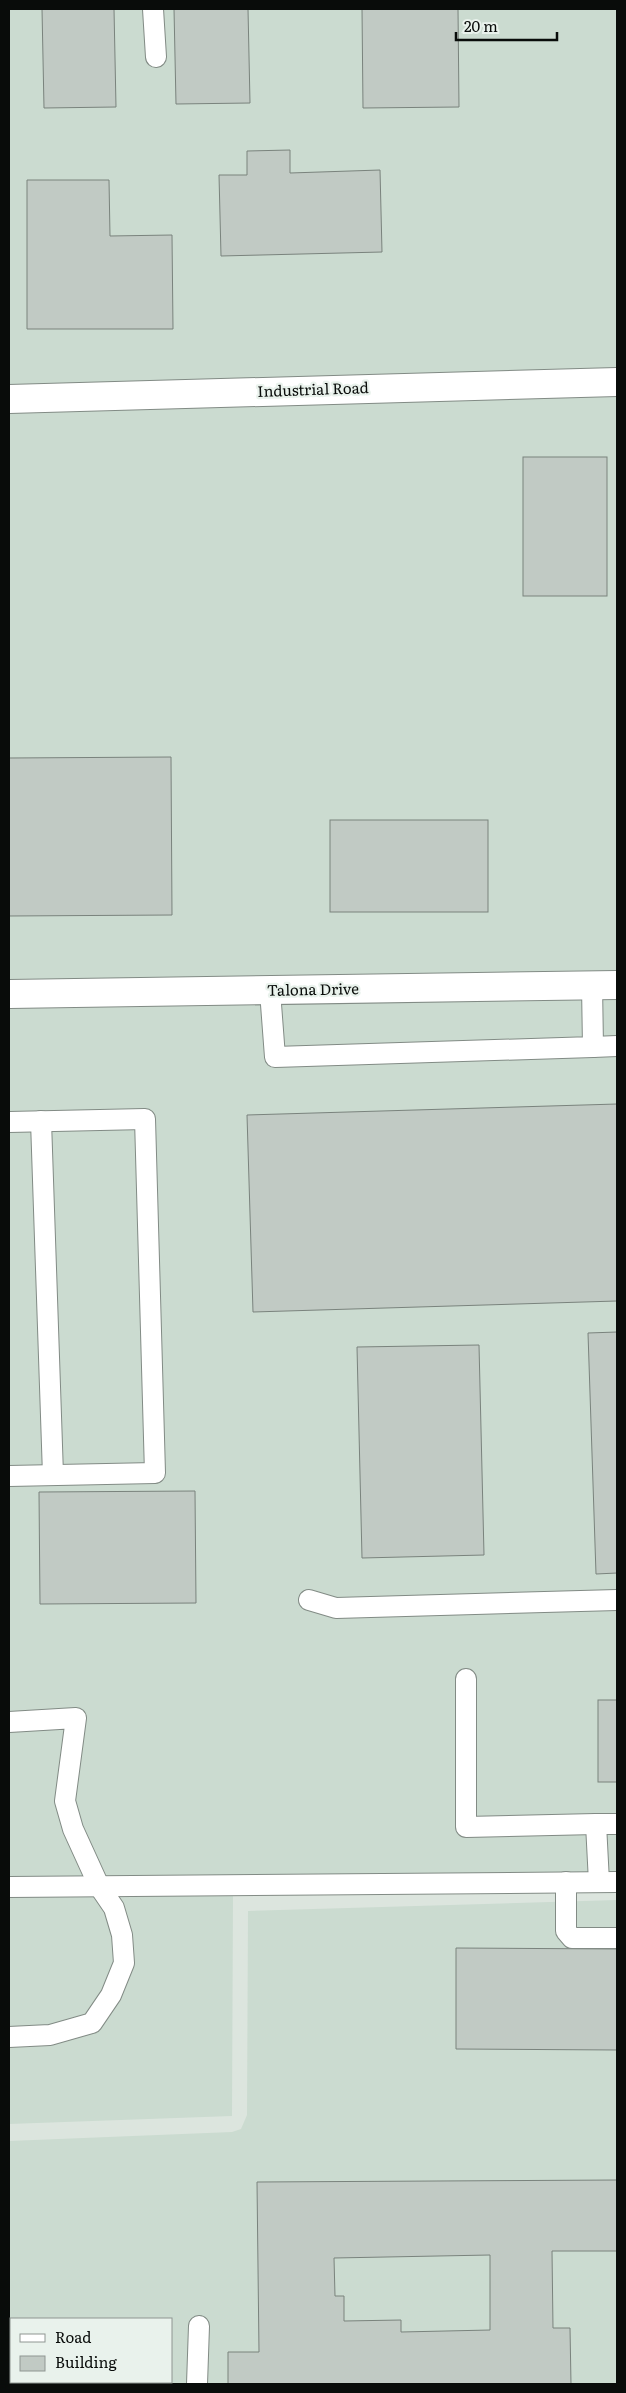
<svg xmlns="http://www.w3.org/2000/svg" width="626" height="2393" viewBox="0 0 626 2393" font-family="Literata,serif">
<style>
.built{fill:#cbdbd0;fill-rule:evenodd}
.building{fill:#c1cac4;stroke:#7a837d;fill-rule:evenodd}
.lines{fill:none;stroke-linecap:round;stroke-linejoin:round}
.service-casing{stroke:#828b85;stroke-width:22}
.minor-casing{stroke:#828b85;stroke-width:30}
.service{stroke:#fff;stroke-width:20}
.minor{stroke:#fff;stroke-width:28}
.labels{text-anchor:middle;stroke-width:4.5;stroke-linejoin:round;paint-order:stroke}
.street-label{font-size:15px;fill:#090c0a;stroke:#e9f2ec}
</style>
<rect width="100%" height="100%" fill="#dce5de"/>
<!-- built -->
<g class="built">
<polygon points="9,9 617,9 617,1883 233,1895 232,2116 9,2124"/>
<path d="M617,1900V2384H9V2141L232,2132L241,2129L247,2115L248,1911ZM11,2319H171V2382H11Z"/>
</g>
<!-- building -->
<g class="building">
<polygon points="42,9 114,9 116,107 44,108"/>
<polygon points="174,9 248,9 250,103 176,104"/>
<polygon points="362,9 458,9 459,107 363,108"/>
<polygon points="290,150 290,173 380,170 382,252 221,256 219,175 247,175 247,151"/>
<polygon points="27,180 109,180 110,236 172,235 173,329 27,329"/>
<rect x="523" y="457" width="84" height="139"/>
<polygon points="171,757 172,915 9,916 9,758"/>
<rect x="330" y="820" width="158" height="92"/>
<polygon points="617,1104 617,1301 253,1312 247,1115"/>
<polygon points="617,1332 617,1573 596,1574 588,1333"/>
<polygon points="479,1345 484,1555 362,1558 357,1347"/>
<polygon points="195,1491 196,1603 40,1604 39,1492"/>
<rect x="598" y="1700" width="19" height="82"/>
<polygon points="456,1948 617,1949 617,2050 456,2049"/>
<path d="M617,2180V2251H552L553,2328H570L571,2384H228V2352H259L257,2182ZM490,2255V2330L401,2332V2320L344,2321V2296H335L334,2258Z"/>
</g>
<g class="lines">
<defs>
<g id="service">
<polyline points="153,9 156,57"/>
<polyline points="270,991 275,1057 593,1047 592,985"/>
<polyline points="593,1047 617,1046"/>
<polyline points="41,1121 53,1475"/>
<polyline points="9,1122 145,1119 155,1473 9,1476"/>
<polyline points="309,1600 336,1608 617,1600"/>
<polyline points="466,1679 466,1827 596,1824"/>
<polyline points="9,1722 76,1718 65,1801 73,1829 99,1886 114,1908 122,1935 124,1963 111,1995 92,2023 50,2035 9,2037"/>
<polyline points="566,1882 566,1931 572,1938 617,1938"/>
<polyline points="599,1882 596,1824 617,1824"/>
<polyline points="9,1887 617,1882"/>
<polyline points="197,2384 199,2326"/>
</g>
<g id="minor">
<polyline points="9,399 617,382"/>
<polyline points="9,994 617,985"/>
</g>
</defs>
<!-- service casing -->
<use href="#service" class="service-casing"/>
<!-- minor casing -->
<use href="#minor" class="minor-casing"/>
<!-- service -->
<use href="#service" class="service"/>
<!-- minor -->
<use href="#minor" class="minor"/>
</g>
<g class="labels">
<!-- street labels -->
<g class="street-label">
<text transform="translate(313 390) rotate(-2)" y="5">Industrial Road</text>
<text transform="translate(313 990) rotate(-1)" y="5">Talona Drive</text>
</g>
</g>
<!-- border -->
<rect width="626" height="2393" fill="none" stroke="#090c0a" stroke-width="20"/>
<!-- legend -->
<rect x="10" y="2318" width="162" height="65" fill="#e9f2ec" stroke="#8f9692"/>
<rect x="20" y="2334" width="25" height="8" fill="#ffffff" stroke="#8f9692"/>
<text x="55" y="2343" font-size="15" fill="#090c0a">Road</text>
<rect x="20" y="2356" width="25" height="15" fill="#c1cac4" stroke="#8f9692"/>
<text x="55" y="2368" font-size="15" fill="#090c0a">Building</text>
<!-- scale -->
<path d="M456 32v8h101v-8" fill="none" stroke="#090c0a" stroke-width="2.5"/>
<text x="464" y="32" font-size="15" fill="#090c0a" stroke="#e9f2ec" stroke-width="4" paint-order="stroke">20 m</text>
</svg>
